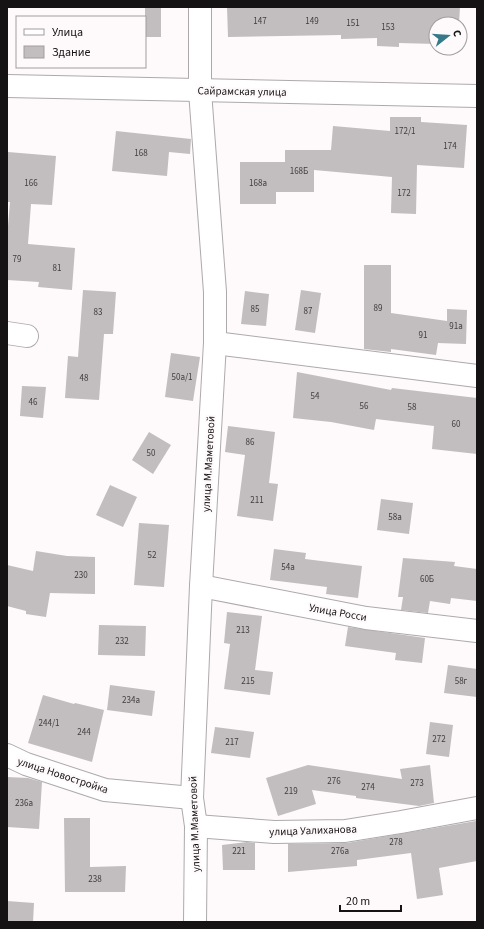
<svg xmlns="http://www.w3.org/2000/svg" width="484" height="929" viewBox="0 0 484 929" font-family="'Source Sans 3',sans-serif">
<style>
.building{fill:#c2bdbe}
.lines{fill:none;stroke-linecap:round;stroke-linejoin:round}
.minor-casing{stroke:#aeaaab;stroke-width:24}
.major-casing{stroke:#aeaaab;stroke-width:24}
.minor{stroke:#fff;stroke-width:22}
.major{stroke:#fff;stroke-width:22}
.labels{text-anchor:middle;stroke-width:4;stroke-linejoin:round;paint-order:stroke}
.number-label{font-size:9px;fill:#403e3e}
.street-label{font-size:11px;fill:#151314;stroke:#fef9fa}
</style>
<rect width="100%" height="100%" fill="#fef9fa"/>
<!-- building -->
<g class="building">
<rect x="145" y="7" width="16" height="30"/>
<polygon points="227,7 460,7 459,24 436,24 436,44 399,43 399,47 377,46 377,38 341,39 341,35 228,37"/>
<polygon points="390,117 421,117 421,122 467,125 464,168 417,165 416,214 391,213 392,177 314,170 314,192 276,192 276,204 240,204 240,162 285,162 285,150 331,150 333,126 390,131"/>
<polygon points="116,131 191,139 190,154 169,152 167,176 112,171"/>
<polygon points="8,152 56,156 52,205 31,204 28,244 75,248 72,290 38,287 39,282 7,280 7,238 10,202 7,202"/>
<polygon points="364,265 391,265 391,313 447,321 447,309 467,310 466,344 438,343 436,355 391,349 391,352 364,349"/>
<polygon points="83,290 116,292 113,334 104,334 99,400 65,398 68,356 78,357"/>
<polygon points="301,290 321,293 315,333 295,330"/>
<polygon points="245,291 269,294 266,326 241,324"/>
<polygon points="171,353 200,357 193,401 165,397"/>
<polygon points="297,372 391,390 392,388 477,398 477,454 432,449 434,426 376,419 374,430 331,422 293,418"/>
<polygon points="22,386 46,387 43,418 20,416"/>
<polygon points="228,426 275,432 269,483 278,484 273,521 237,516 245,455 225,452"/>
<polygon points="149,432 171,445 153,474 132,460"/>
<polygon points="110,485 137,497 123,527 96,515"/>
<polygon points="381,499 413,503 409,534 377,530"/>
<polygon points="139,523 169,525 164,587 134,585"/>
<polygon points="274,549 306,553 305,559 362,566 358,598 326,594 327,587 270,580"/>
<polygon points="36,551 67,556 95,557 95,594 50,593 46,617 26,614 26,611 7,606 7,565 33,571"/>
<polygon points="403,558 455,562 454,566 477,569 477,601 451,598 450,604 430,601 428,613 401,610 403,597 398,597"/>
<polygon points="227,612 262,616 255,670 273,672 270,695 224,689 230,644 224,643"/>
<polygon points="99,625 146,626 145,656 98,655"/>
<polygon points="348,627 425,638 422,663 395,660 396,653 345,646"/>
<polygon points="448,665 477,669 477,697 444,693"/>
<polygon points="110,685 155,691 152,716 107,710"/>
<polygon points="43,695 74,704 75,703 104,710 92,762 28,743"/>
<polygon points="430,722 453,725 449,757 426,754"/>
<polygon points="215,727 254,732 250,758 211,753"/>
<polygon points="308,765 402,779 400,769 430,765 434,803 419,806 356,798 356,796 312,790 316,804 278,816 266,778"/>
<polygon points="7,777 28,778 42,782 39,829 7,827"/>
<polygon points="64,818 90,818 90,867 126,866 125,892 65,892"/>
<polygon points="476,821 477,861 439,868 443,895 417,899 411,853 357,860 357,866 288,872 288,844 347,843"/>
<polygon points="247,842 255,843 255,870 223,870 222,845"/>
<polygon points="7,901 34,903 33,922 7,922"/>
</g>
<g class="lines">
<defs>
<g id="minor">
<polyline points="7,333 27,336"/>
<polyline points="215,343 477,376"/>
<polyline points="201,586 366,618 477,631"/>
<polyline points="7,755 26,764 105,790 192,798"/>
<polyline points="196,826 274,832 345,831 401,822 477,808"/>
<polyline points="195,922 196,826 192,798 201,586 215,343 215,292 200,91 200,7"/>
</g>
<polyline id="major" points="7,86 477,96"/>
</defs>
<!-- minor casing -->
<use href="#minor" class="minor-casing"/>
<!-- major casing -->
<use href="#major" class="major-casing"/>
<!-- minor -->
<use href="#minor" class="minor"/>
<!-- major -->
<use href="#major" class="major"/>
</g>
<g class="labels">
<!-- number labels -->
<g class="number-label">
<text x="260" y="24">147</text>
<text x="312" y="24">149</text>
<text x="353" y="26">151</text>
<text x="388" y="30">153</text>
<text x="405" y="134">172/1</text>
<text x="450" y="149">174</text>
<text x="141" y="156">168</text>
<text x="299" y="174">168Б</text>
<text x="31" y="186">166</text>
<text x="258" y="186">168а</text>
<text x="404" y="196">172</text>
<text x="17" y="262">79</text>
<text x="57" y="271">81</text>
<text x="378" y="311">89</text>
<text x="255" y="312">85</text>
<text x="308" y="314">87</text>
<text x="98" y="315">83</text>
<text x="456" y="329">91а</text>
<text x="423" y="338">91</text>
<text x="182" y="380">50а/1</text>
<text x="84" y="381">48</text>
<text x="315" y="399">54</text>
<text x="33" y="405">46</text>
<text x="364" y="409">56</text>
<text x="412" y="410">58</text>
<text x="456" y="427">60</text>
<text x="250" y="445">86</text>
<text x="151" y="456">50</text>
<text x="257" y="503">211</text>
<text x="395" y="520">58а</text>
<text x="152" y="558">52</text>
<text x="288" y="570">54а</text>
<text x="81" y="578">230</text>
<text x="427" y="582">60Б</text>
<text x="243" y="633">213</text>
<text x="122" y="644">232</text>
<text x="248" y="684">215</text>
<text x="461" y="684">58г</text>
<text x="131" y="703">234а</text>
<text x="49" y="726">244/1</text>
<text x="84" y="735">244</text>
<text x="439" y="742">272</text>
<text x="232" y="745">217</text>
<text x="334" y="784">276</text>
<text x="417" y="786">273</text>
<text x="368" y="790">274</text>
<text x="291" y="794">219</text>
<text x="24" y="806">236а</text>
<text x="396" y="845">278</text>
<text x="239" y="854">221</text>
<text x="340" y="854">276а</text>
<text x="95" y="882">238</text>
</g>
<!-- street labels -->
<g class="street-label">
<text transform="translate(242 91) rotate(1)" y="4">Сайрамская улица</text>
<text transform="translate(208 464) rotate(-87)" y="4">улица М.Маметовой</text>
<text transform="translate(338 612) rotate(10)" y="4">Улица Росси</text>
<text transform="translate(63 775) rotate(18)" y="4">улица Новостройка</text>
<text transform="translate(194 824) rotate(-92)" y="4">улица М.Маметовой</text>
<text transform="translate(313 830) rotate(-2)" y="4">улица Уалиханова</text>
</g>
</g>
<!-- border -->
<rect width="484" height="929" fill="none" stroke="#151314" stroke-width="16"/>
<!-- legend -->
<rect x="16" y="16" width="130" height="52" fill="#fef9fa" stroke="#a19d9e"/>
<rect x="24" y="29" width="20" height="6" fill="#ffffff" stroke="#a19d9e"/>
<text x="52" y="36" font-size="12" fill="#151314">Улица</text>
<rect x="24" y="46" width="20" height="12" fill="#c2bdbe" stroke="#a19d9e"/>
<text x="52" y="56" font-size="12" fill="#151314">Здание</text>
<!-- north arrow -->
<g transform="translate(448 36) rotate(73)"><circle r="19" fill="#fef9fa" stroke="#a19d9e"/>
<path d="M0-3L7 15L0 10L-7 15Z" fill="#367a89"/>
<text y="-6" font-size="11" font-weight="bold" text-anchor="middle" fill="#151314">С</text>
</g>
<!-- scale -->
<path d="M340 905v6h61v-6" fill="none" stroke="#151314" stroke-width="2"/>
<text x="346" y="905" font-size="12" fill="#151314" stroke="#fef9fa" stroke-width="3" paint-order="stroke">20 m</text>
</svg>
